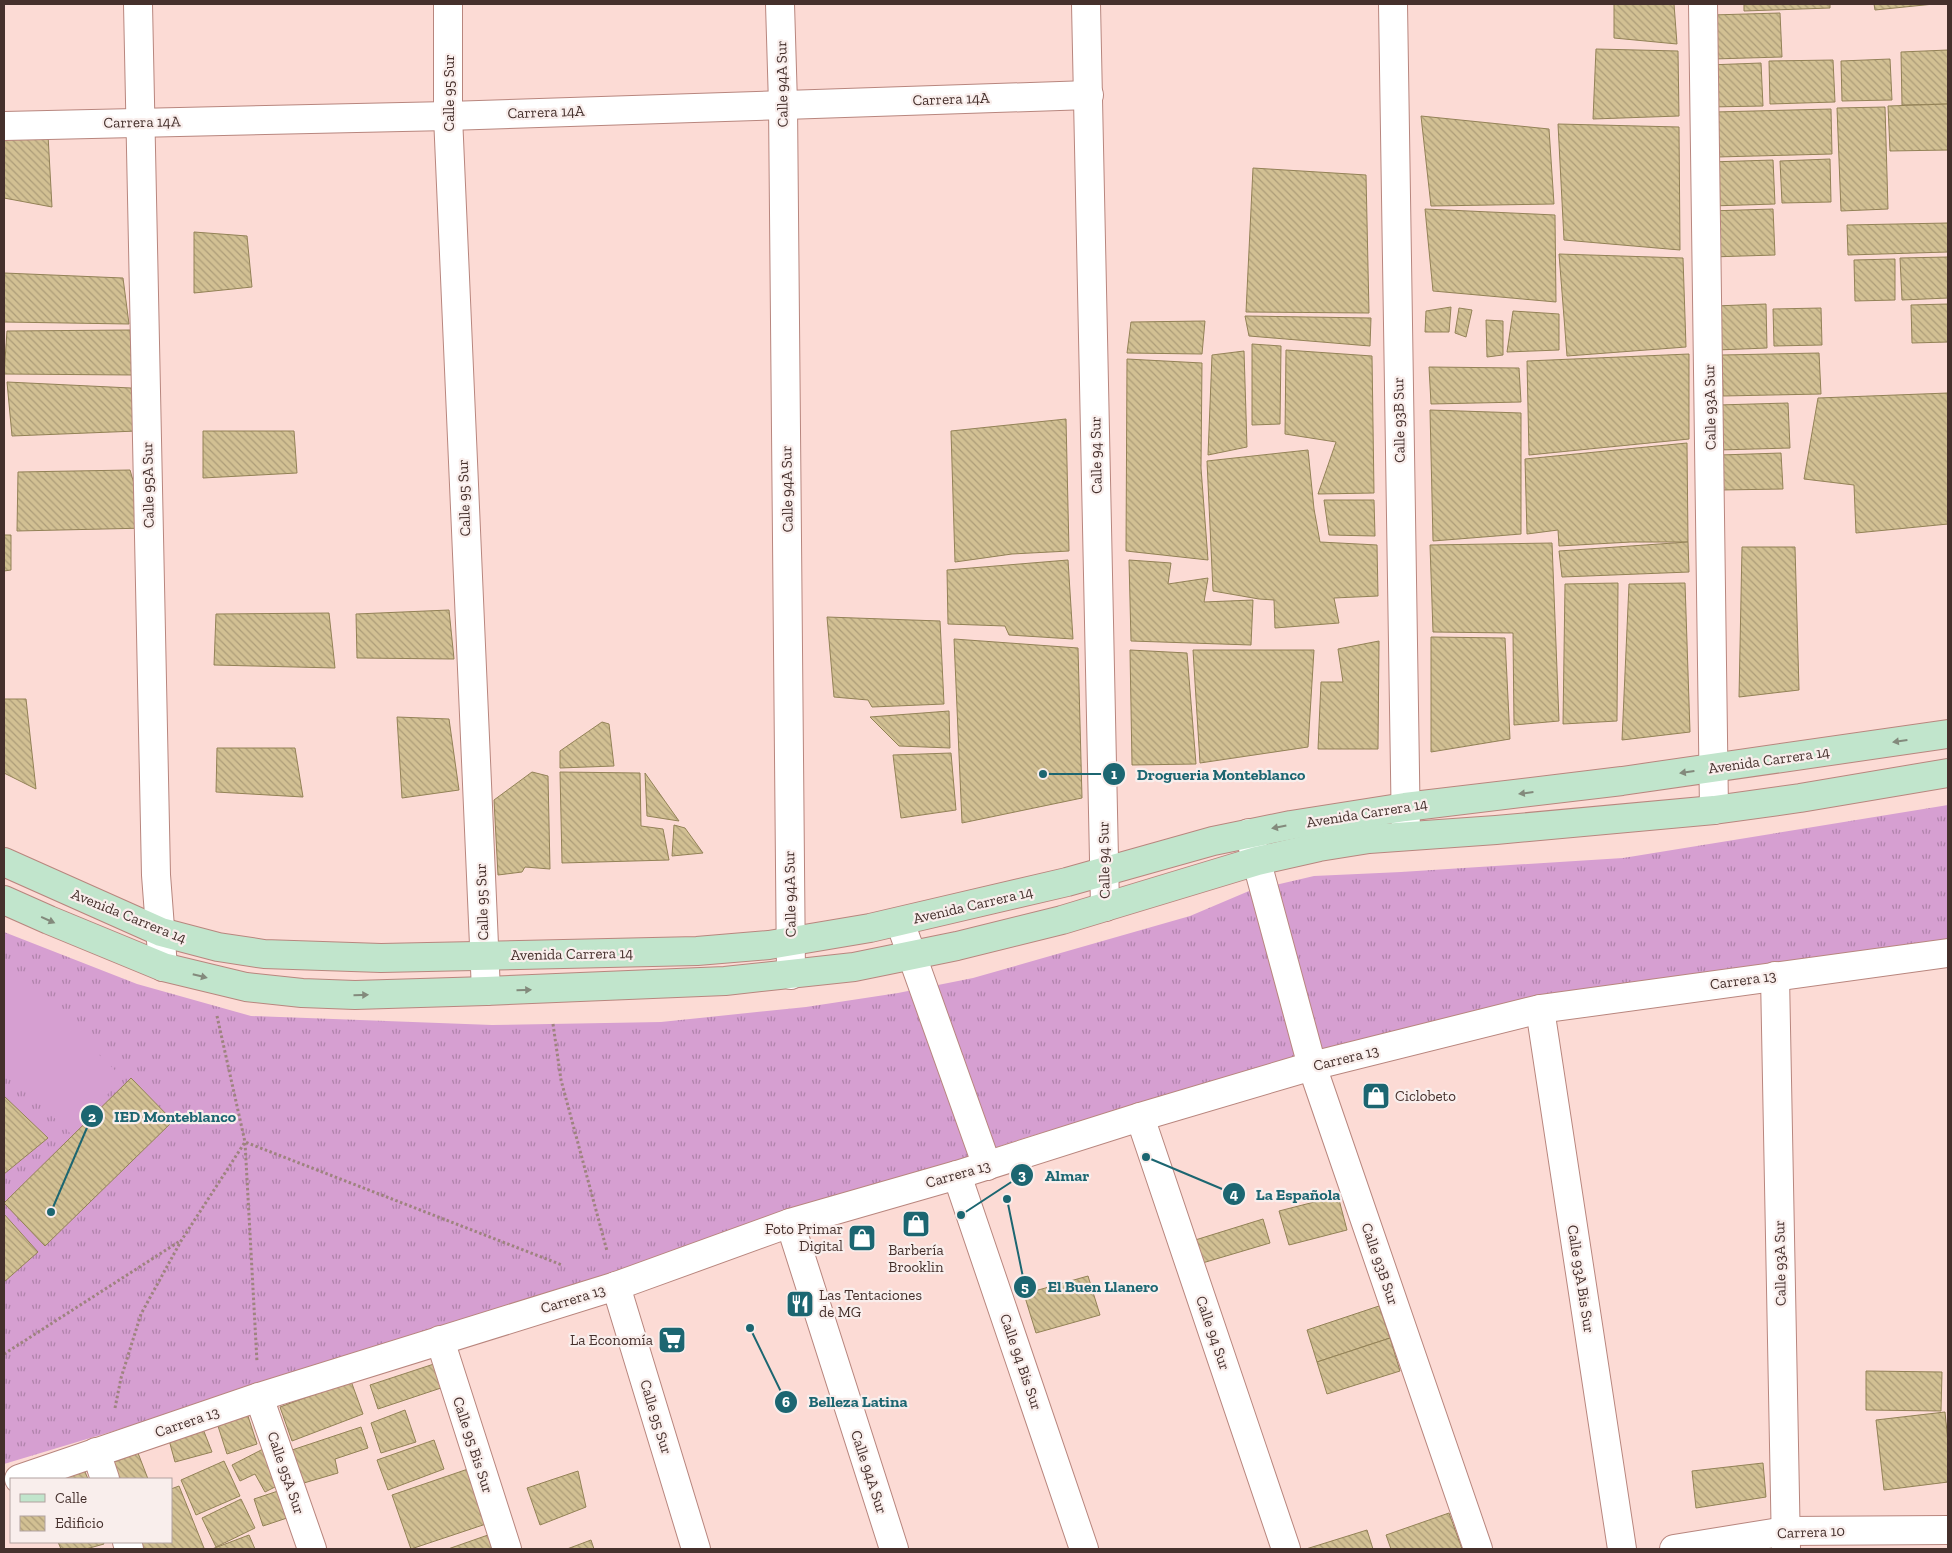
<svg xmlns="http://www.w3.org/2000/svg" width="1952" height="1553" viewBox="0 0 1952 1553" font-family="'Zilla Slab',serif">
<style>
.grass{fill:url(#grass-tufts)}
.garden{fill:#d69fd1}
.building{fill:url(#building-back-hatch);stroke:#938257}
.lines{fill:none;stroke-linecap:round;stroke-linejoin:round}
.minor-casing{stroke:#b8867e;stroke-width:30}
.secondary-casing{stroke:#b8867e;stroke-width:30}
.path{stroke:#9e837f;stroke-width:3;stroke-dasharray:2.5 2.5;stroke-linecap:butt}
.minor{stroke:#fff;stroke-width:28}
.secondary{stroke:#c1e5cc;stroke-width:28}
.oneway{fill:#838a7c}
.labels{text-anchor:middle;stroke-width:4.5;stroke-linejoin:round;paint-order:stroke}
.street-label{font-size:15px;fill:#45302c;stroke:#f9eeec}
.poi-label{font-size:15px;fill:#45302c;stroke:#f9eeec;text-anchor:start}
.leader{fill:none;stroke:#1c6671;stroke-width:2}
.callout-dot{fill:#1c6671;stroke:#f9eeec;stroke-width:2}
.mark-label{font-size:15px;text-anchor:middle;font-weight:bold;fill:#fff}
.callout-label{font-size:16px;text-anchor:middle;font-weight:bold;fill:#1c6671;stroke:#f9eeec;stroke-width:4.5;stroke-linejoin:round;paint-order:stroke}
</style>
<defs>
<pattern id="grass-tufts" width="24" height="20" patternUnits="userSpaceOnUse" patternTransform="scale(1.25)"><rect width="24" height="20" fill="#d69fd1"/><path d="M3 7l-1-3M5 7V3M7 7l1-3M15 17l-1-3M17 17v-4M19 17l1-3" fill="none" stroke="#af82aa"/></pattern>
<pattern id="building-back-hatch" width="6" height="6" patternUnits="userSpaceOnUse" patternTransform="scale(1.25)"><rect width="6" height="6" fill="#d2c093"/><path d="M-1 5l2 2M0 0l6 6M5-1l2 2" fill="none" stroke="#ac9c78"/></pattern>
</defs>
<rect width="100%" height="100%" fill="#fcdbd5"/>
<!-- grass -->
<polygon class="grass" points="1948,805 1948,939 1345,1045 1031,1136 240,1393 4,1464 4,932 137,984 251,1016 492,1025 661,1022 806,1007 898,993 973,978 1190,916 1249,891 1314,876 1401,872 1623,858"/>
<!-- garden -->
<polygon class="garden" points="4,962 123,1078 70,1133 4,1069"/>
<!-- building -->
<g class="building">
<polygon points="1614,4 1674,4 1677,44 1614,38"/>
<polygon points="1744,4 1830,4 1830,8 1744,11"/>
<polygon points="1874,4 1934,4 1875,10"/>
<polygon points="1780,13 1782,57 1713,59 1712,15"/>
<polygon points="1596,49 1678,51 1679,116 1593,119"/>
<polygon points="1948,50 1948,104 1902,105 1901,52"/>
<polygon points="1890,59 1892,100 1842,101 1841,61"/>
<polygon points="1833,60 1835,102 1770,104 1769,61"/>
<polygon points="1761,63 1763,106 1709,107 1708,65"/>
<polygon points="1948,104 1948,150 1890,151 1888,106"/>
<polygon points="1885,107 1888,209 1841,211 1837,108"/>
<polygon points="1831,109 1832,154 1717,157 1715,112"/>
<polygon points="1421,116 1549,129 1554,204 1431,206"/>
<polygon points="1558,124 1679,127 1680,250 1564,240"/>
<polygon points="4,135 48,135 52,207 4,198"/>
<polygon points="1830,159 1831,202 1782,203 1780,161"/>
<polygon points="1773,160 1775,204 1711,206 1710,162"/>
<polygon points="1253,168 1366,175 1369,313 1246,312"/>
<polygon points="1425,209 1555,215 1556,302 1433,291"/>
<polygon points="1773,209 1775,255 1710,257 1709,211"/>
<polygon points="1948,223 1948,252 1848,255 1847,225"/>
<polygon points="194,232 247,236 252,287 194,293"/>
<polygon points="1559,254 1683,258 1686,347 1567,356"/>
<polygon points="1948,257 1948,298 1902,300 1900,258"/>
<polygon points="1895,259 1895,300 1855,301 1854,260"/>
<polygon points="4,273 123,278 129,324 4,322"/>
<polygon points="1766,304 1767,348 1717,350 1715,306"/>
<polygon points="1948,304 1948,342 1912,343 1911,305"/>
<polygon points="1451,307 1449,332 1425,332 1426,311"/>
<polygon points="1459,308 1472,310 1466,337 1455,333"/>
<polygon points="1821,308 1822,345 1774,346 1773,309"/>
<polygon points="1513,311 1559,314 1559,350 1507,352"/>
<polygon points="1245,316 1371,318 1370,346 1249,336"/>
<polygon points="1486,320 1503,321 1503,355 1487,357"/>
<polygon points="1205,321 1202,354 1127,353 1131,322"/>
<polygon points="130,330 133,375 4,374 7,331"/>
<polygon points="1252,344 1281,346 1280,424 1252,425"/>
<polygon points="1286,350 1372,356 1374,493 1318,494 1336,442 1285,434"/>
<polygon points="1244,351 1247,447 1208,455 1212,355"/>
<polygon points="1819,353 1821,394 1723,396 1722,355"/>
<polygon points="1689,354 1689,439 1529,455 1527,361"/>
<polygon points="1127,359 1202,363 1201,468 1208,560 1126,551"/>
<polygon points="1429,367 1519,368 1521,402 1431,404"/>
<polygon points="7,382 131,388 137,431 12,436"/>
<polygon points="1948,393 1948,524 1856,533 1854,485 1804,479 1818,398"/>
<polygon points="1788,403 1790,448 1719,450 1718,405"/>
<polygon points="1430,410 1521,413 1521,534 1433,541"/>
<polygon points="1066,419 1069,551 1012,554 955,562 951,431"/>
<polygon points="203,431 294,431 297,473 203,478"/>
<polygon points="1687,443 1688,542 1631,542 1559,546 1558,530 1527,534 1525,459"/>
<polygon points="1308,450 1314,509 1320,542 1377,545 1378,596 1334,598 1339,623 1275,628 1274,600 1259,599 1213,591 1207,461"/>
<polygon points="1781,453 1783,489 1721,490 1720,455"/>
<polygon points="130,470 147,528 17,531 18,472"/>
<polygon points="1324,500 1374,500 1375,536 1329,535"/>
<polygon points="4,535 11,535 11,570 4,571"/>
<polygon points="1688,542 1689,572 1562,577 1559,551"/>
<polygon points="1552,543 1559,721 1514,725 1513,633 1433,632 1430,545"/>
<polygon points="1742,547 1795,547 1799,690 1739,697"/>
<polygon points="1068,560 1073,639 1009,635 1005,626 948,624 947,570"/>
<polygon points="1129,560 1171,563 1168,584 1208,578 1204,602 1253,600 1251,645 1131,641"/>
<polygon points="1618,583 1617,721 1563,724 1565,584"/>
<polygon points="1685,583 1690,732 1622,740 1629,584"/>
<polygon points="449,610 454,659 357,658 356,614"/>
<polygon points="329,613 335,668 214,665 216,614"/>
<polygon points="827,617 940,621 944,704 872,707 868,700 834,697"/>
<polygon points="1431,637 1505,638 1510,739 1431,752"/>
<polygon points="954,639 1078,648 1082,798 962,823"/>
<polygon points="1379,641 1378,749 1318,749 1321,682 1343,682 1338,649"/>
<polygon points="1130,650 1187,653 1196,764 1132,765"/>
<polygon points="1193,650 1314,650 1308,747 1200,763"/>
<polygon points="4,699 26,699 36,789 4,773"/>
<polygon points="949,711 950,748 899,746 870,717"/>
<polygon points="397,717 449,719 459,790 402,798"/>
<polygon points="602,722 609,724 614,766 560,768 560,751"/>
<polygon points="217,748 295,748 303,797 216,792"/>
<polygon points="951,753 956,810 901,818 893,755"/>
<polygon points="532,772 548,776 550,869 525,867 522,872 498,875 494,800"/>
<polygon points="560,772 640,773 641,826 663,829 669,860 562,863"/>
<polygon points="645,773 679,821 647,816"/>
<polygon points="674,825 685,828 703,853 672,856"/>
<polygon points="131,1078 173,1121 45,1246 4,1203"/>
<polygon points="4,1096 48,1138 4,1174"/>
<polygon points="1338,1196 1347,1230 1289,1245 1279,1211"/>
<polygon points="4,1214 38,1252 4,1282"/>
<polygon points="1263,1219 1270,1243 1199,1264 1192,1241"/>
<polygon points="1088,1276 1100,1315 1036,1333 1024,1294"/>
<polygon points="1379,1306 1390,1338 1317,1362 1307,1330"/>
<polygon points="1390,1338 1400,1371 1327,1394 1317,1362"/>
<polygon points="440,1362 447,1386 378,1409 370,1385"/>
<polygon points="1866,1371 1942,1372 1941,1411 1866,1410"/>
<polygon points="351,1381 363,1414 292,1441 280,1407"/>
<polygon points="405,1410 416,1442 381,1453 371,1423"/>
<polygon points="1945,1412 1948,1442 1948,1482 1884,1490 1876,1420"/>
<polygon points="247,1413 257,1444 227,1454 217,1423"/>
<polygon points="361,1427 368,1448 335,1459 338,1473 297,1485 286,1452"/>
<polygon points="203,1429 212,1452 175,1462 169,1440"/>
<polygon points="434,1440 444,1469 388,1490 377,1460"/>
<polygon points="267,1447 285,1482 265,1492 255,1474 240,1481 232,1465"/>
<polygon points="138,1453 148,1479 115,1479 109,1464"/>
<polygon points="224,1461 240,1496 196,1515 181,1480"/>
<polygon points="1763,1463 1766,1497 1696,1508 1692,1471"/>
<polygon points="83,1467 88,1479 53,1479"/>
<polygon points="468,1469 486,1524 411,1549 392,1495"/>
<polygon points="578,1471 586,1507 540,1525 527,1488"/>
<polygon points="179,1486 204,1548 199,1549 140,1549 137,1542 171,1542 171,1489"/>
<polygon points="281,1490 290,1517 263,1526 254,1499"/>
<polygon points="241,1499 255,1528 216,1547 202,1518"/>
<polygon points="1449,1513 1462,1549 1391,1549 1386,1535"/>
<polygon points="1367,1530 1373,1549 1306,1549"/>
<polygon points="249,1535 255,1549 212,1549"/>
<polygon points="488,1535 493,1549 448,1549"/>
<polygon points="591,1540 594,1549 567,1549"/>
<polygon points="58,1542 103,1542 104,1544 86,1549 61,1549"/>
</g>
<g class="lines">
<defs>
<g id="minor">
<polyline points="138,4 156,875 163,967"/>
<polyline points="448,4 448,116 486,991"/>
<polyline points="780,4 783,104 791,975"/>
<polyline points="1086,4 1105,907"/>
<polyline points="1393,4 1406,836"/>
<polyline points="1703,4 1714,810"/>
<polyline points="4,126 448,116 1089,95"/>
<polyline points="1249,833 1312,1066 1478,1549"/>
<polyline points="900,922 987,1166"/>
<polyline points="1775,976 1786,1549"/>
<polyline points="1540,1009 1622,1549"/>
<polyline points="1140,1117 1286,1549"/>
<polyline points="957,1175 1084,1549"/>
<polyline points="790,1223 894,1549"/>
<polyline points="616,1286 696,1549"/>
<polyline points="440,1340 507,1549"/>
<polyline points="259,1397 312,1549"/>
<polyline points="96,1452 105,1479"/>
<polyline points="19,1479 259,1397 616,1286 790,1223 957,1175 1140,1117 1312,1066 1540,1009 1948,953"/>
<polyline points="127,1542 129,1549"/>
<polyline points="1674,1549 1786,1531 1948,1530"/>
</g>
<g id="secondary">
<polyline points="4,862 161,932 218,947 264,954 381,958 697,951 769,945 870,928 1067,882 1213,841 1291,825 1405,807 1622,781 1948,734"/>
<polyline points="4,900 49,920 163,967 246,987 302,993 355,995 486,991 725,981 854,967 957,946 1062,920 1257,861 1319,847 1369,839 1496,830 1714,810 1800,798 1948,773"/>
</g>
</defs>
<!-- minor casing -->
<use href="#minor" class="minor-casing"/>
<!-- secondary casing -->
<use href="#secondary" class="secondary-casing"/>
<!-- path -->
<g class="path">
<polyline points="217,1016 245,1142 257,1362"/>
<polyline points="553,1024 561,1080 607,1251"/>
<polyline points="4,1354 180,1241"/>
<polyline points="115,1408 121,1378 141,1314 181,1241 245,1142 562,1265"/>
</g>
<!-- minor -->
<use href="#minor" class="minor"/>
<!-- secondary -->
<use href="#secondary" class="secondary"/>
</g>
<!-- one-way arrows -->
<defs><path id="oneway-solid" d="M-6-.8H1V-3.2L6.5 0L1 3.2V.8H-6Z" transform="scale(1.25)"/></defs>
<g class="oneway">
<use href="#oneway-solid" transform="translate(1900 741) rotate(172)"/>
<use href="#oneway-solid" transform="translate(1687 772) rotate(172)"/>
<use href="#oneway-solid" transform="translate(1526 793) rotate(173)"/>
<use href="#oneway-solid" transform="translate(1279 827) rotate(169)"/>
<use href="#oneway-solid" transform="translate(48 920) rotate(24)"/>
<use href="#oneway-solid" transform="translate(200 976) rotate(14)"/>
<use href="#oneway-solid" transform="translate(524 990) rotate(-2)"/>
<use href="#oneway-solid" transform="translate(361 995) rotate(-1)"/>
</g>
<!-- icons -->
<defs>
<symbol id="shop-square" viewBox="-11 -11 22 22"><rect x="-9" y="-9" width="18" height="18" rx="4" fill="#1c6671" stroke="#f9eeec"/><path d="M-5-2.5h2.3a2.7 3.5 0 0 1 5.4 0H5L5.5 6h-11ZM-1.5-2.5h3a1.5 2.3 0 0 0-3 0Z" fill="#fff"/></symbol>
<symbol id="restaurant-square" viewBox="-11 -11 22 22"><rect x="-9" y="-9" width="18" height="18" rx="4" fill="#1c6671" stroke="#f9eeec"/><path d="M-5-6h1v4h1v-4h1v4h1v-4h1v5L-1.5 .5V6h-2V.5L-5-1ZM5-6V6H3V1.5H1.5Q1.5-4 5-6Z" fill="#fff"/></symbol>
<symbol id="supermarket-square" viewBox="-11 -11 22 22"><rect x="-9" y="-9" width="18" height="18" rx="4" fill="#1c6671" stroke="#f9eeec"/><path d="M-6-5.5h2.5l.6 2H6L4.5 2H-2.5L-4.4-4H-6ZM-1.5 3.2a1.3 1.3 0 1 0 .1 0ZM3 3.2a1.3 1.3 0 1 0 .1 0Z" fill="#fff"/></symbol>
</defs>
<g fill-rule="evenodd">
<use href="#shop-square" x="1360" y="1080" width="32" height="32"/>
<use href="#shop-square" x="900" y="1208" width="32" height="32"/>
<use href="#shop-square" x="846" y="1222" width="32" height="32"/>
<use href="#restaurant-square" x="784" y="1288" width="32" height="32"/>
<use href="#supermarket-square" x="656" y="1324" width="32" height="32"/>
</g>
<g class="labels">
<!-- street labels -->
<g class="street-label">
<text transform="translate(782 84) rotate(-91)" y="5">Calle 94A Sur</text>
<text transform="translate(449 93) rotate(-90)" y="5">Calle 95 Sur</text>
<text transform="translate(951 99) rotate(-2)" y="5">Carrera 14A</text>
<text transform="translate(546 112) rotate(-2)" y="5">Carrera 14A</text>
<text transform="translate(142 122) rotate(-1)" y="5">Carrera 14A</text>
<text transform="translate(1710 407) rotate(-91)" y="5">Calle 93A Sur</text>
<text transform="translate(1399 420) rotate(-91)" y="5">Calle 93B Sur</text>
<text transform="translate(1096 455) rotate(-91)" y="5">Calle 94 Sur</text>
<text transform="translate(148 485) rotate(-91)" y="5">Calle 95A Sur</text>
<text transform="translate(787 489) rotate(-91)" y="5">Calle 94A Sur</text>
<text transform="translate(464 498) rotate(-92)" y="5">Calle 95 Sur</text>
<text transform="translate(1769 760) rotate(-8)" y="5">Avenida Carrera 14</text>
<text transform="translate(1367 813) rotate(-9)" y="5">Avenida Carrera 14</text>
<text transform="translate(1104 860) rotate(-91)" y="5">Calle 94 Sur</text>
<text transform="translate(790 894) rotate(-91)" y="5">Calle 94A Sur</text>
<text transform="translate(482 902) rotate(-92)" y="5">Calle 95 Sur</text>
<text transform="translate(973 905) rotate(-13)" y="5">Avenida Carrera 14</text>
<text transform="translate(129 916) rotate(22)" y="5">Avenida Carrera 14</text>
<text transform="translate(572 954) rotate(-1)" y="5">Avenida Carrera 14</text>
<text transform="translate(1743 980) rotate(-8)" y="5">Carrera 13</text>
<text transform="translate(1346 1058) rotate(-14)" y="5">Carrera 13</text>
<text transform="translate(958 1174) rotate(-16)" y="5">Carrera 13</text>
<text transform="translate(1780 1263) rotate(-91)" y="5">Calle 93A Sur</text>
<text transform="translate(1380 1264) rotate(71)" y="5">Calle 93B Sur</text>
<text transform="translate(1581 1279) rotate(81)" y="5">Calle 93A Bis Sur</text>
<text transform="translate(573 1299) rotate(-17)" y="5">Carrera 13</text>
<text transform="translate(1213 1333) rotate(71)" y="5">Calle 94 Sur</text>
<text transform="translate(1021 1362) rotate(71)" y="5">Calle 94 Bis Sur</text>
<text transform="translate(656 1417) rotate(73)" y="5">Calle 95 Sur</text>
<text transform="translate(187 1422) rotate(-19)" y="5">Carrera 13</text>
<text transform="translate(473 1445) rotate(72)" y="5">Calle 95 Bis Sur</text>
<text transform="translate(869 1472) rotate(72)" y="5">Calle 94A Sur</text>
<text transform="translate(286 1473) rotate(71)" y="5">Calle 95A Sur</text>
<text transform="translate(1811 1532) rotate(-2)" y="5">Carrera 10</text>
</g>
<!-- poi labels -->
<g class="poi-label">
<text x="1395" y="1101">Ciclobeto</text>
<text x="843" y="1234" text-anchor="end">Foto Primar<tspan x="843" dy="17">Digital</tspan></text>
<text x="916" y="1255" text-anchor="middle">Barbería<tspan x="916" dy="17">Brooklin</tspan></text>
<text x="819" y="1300">Las Tentaciones<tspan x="819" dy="17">de MG</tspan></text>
<text x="653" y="1345" text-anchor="end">La Economía</text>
</g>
</g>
<!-- callouts -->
<path class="leader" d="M1043 774L1114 774M51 1212L92 1116M961 1215L1022 1175M1146 1157L1234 1194M1007 1199L1025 1287M750 1328L786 1402"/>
<g class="callout-dot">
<circle cx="1043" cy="774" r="5"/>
<circle cx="51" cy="1212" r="5"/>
<circle cx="961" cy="1215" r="5"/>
<circle cx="1146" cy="1157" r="5"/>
<circle cx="1007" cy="1199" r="5"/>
<circle cx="750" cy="1328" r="5"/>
<circle cx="1114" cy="774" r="12"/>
<circle cx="92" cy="1116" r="12"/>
<circle cx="1022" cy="1175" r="12"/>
<circle cx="1234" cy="1194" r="12"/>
<circle cx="1025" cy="1287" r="12"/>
<circle cx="786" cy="1402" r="12"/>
</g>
<g class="mark-label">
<text x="1114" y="779">1</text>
<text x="92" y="1122">2</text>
<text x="1022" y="1180">3</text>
<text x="1234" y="1199">4</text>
<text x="1025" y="1292">5</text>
<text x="786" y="1407">6</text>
</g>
<g class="callout-label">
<text x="1221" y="780">Drogueria Monteblanco</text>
<text x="175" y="1122">IED Monteblanco</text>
<text x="1067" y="1181">Almar</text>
<text x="1298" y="1200">La Española</text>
<text x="1103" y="1292">El Buen Llanero</text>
<text x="858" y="1407">Belleza Latina</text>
</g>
<!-- border -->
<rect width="1952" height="1553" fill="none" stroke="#45302c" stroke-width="10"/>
<!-- legend -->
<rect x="10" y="1478" width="162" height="65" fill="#f9eeec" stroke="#b1a29f"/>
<rect x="20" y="1494" width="25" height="8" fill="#c1e5cc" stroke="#b1a29f"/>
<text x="55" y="1503" font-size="15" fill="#45302c">Calle</text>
<rect x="20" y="1516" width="25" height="15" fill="url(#building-back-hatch)" stroke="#b1a29f"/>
<text x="55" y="1528" font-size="15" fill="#45302c">Edificio</text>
</svg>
